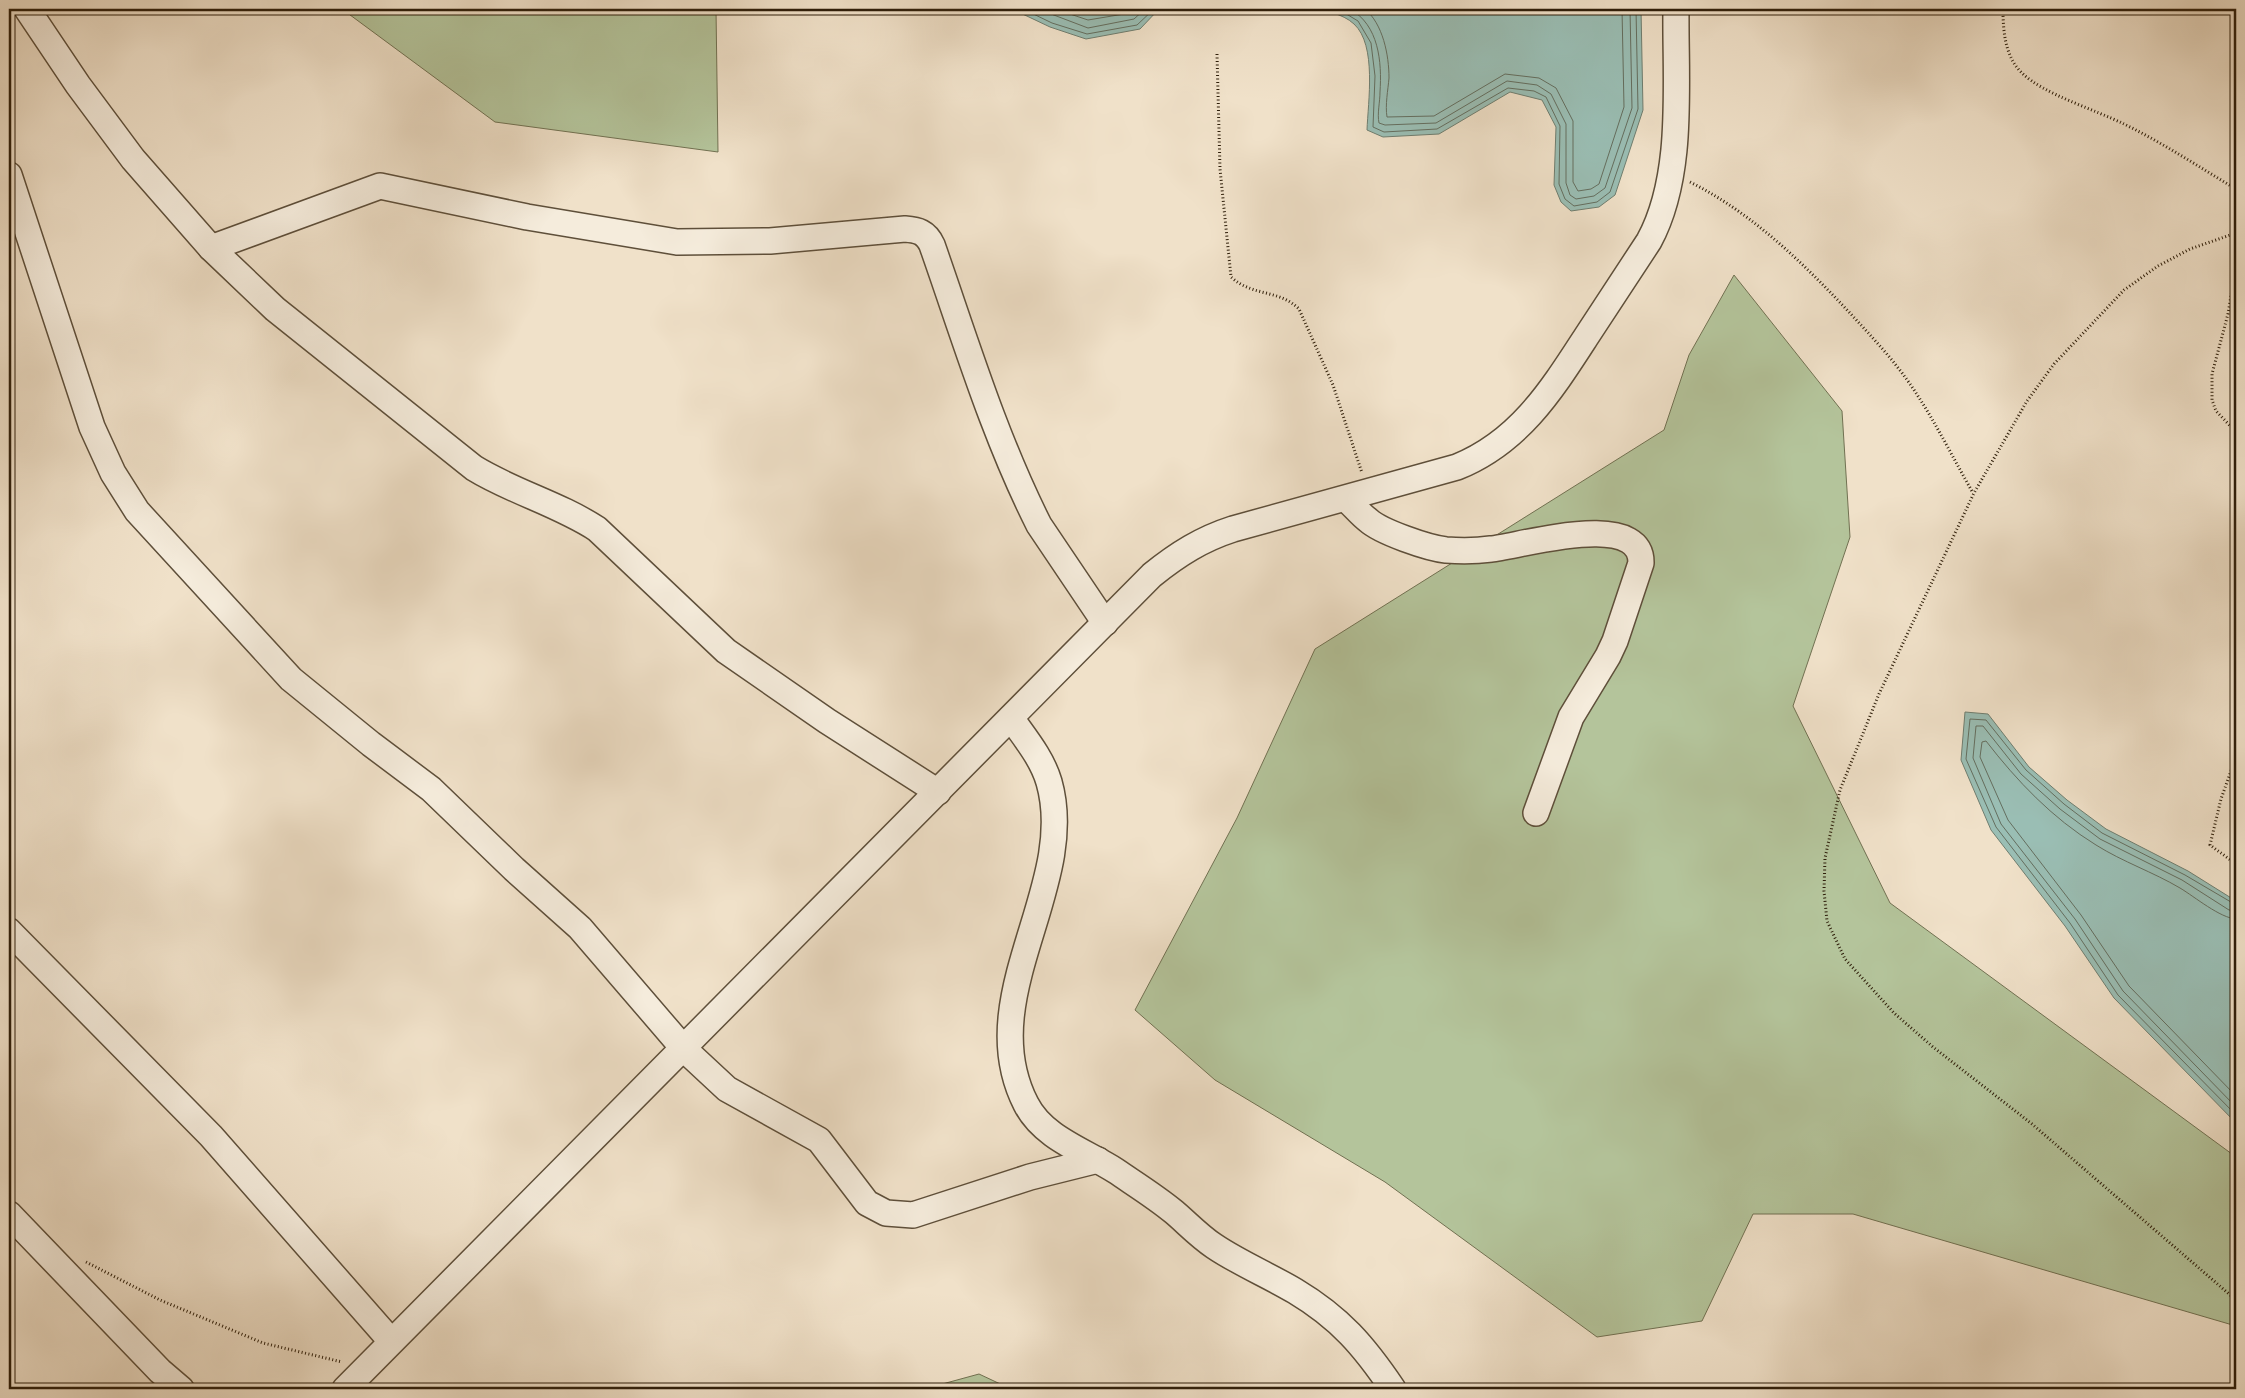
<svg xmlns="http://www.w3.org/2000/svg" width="2245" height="1398" viewBox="0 0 2245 1398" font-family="'IM FELL DW Pica',serif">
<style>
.green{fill:#b4c49b;stroke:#717152}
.water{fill:#9abeb4;stroke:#6f7e70}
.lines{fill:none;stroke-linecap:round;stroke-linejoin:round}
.shore{stroke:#646e5f;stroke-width:1}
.minor-casing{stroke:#5e4f3a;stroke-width:28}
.path{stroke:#2e1e0a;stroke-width:3;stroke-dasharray:1 2.5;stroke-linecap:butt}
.minor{stroke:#f5ecdc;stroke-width:25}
</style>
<rect width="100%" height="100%" fill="#f0e1c9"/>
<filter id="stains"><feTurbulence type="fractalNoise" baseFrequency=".004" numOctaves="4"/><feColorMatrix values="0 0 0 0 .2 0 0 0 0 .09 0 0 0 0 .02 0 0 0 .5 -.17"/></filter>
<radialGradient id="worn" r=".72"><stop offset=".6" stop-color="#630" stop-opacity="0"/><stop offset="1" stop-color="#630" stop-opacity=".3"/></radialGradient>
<!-- green -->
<g class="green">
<polygon points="342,9 713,9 716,10 718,152 495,122"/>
<polygon points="1734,275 1842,411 1850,537 1793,706 1890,903 2236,1157 2236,1326 1853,1214 1753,1214 1702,1321 1597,1337 1385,1182 1215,1080 1135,1010 1237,818 1315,649 1664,430 1689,355"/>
<polygon points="979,1374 1011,1389 924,1389"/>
</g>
<!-- water -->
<g class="water">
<polygon points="1012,9 1159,9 1140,29 1086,39 1050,27"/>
<path d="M1310,9H1641L1643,110L1615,195L1599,207L1571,211L1561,202L1554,185L1556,127L1542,100L1510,92L1439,134L1383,137L1367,130C1368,102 1377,45 1354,24C1342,13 1325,11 1310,9Z"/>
<polygon points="1965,712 1988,714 2029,767 2067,800 2106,829 2188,871 2236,901 2236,1123 2114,998 2065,926 1991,830 1961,760"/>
</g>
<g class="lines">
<!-- shore -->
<g class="shore">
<polyline points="1023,9 1052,23 1087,34 1137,25 1154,9"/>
<polyline points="1038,9 1088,28 1134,19 1145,9"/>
<polyline points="1055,9 1088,20 1130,13 1134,9"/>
<polyline points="1338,9 1358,21 1371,43 1375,76 1373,127 1384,132 1437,129 1508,88 1534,91 1546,97 1560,126 1559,184 1565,199 1574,206 1597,202 1610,192 1638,109 1636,9"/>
<path d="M1350,9C1379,25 1382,62 1380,92C1380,102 1377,114 1379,123L1385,125L1436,123L1507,81L1537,85L1551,94L1566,124V183L1570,195L1576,199L1594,196L1605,188L1632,108L1630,9"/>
<path d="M1365,9C1383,24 1389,55 1389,78C1388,90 1385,105 1387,117L1434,116L1505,74L1539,78L1556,88L1573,121V182L1578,191L1591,189L1599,184L1624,107L1622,9"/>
<polyline points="2236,905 2185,875 2102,833 2064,804 2026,770 1986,720 1970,719 1966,759 1996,827 2070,923 2118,995 2236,1115"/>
<polyline points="2236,911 2229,910 2182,880 2100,839 2060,809 2021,774 1983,726 1976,726 1973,758 2001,824 2075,919 2123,991 2236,1107"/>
<path d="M2236,919C2220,918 2195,897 2180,888C2153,872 2123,862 2096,845C2052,818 2017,781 1986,741L1982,742L1980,757L2008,820L2081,915L2129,986L2236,1096"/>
</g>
<defs>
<g id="minor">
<path d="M27,9L78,85L133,159L211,248L275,309L474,468C513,492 559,504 597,529L726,651L827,721L938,792"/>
<polyline points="9,175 92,427 113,473 137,511 291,679 371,744 431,789 514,869 580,928 684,1049 727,1089 819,1140 867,1203 886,1213 913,1215 1030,1177 1098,1160"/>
<path d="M211,248L380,186L527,217L677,242L770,241L905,229C918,230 926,232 932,245C965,339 994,436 1039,525L1105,623"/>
<path d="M1346,499C1354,506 1360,514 1368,520C1381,532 1428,548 1446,550C1461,551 1476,551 1491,549C1521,546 1642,509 1641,563L1615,641L1608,656L1571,717L1536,813"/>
<path d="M1011,718C1025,738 1042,758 1049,782C1079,887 971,997 1026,1104C1043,1138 1085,1151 1116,1171C1135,1184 1156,1197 1174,1212C1187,1223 1199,1236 1214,1246C1239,1263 1268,1275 1295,1291C1340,1318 1364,1346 1393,1389"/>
<polyline points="9,931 211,1136 391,1341"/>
<polyline points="9,1214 160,1371 181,1389"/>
<path d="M345,1389L1152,575C1178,554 1202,539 1233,529L1457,467C1519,442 1551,391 1586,337C1607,305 1628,273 1649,241C1685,175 1675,82 1676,9"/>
</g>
</defs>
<!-- minor casing -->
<use href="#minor" class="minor-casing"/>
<!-- path -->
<g class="path">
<path d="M2003,9C2003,31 2005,57 2022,73C2043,94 2096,110 2124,124C2163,143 2199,167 2236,189"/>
<path d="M1217,54L1220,169L1231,277C1253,297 1279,289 1299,309L1333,385L1362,473"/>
<path d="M1690,182C1752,213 1802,262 1849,312C1871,336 1894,360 1912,387C1935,421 1953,458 1973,493"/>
<polyline points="2236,233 2190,249 2158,266 2124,290 2054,364 2027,401 1974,493 1879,694 1840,790 1825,858 1824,891 1827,921 1845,959 1894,1013 1933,1047 2032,1124 2236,1300"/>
<polyline points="2236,265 2228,314 2212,374 2212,400 2216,411 2236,432"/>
<polyline points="2236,757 2221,799 2210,845 2236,864"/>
<polyline points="86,1262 160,1300 263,1343 342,1362"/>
</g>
<!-- minor -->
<use href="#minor" class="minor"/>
</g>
<!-- margin -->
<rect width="2245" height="1398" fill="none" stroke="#f0e1c9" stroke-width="30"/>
<rect x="10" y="10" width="2225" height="1378" fill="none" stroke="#2e1e0a" stroke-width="2.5"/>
<rect x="15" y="15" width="2215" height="1368" fill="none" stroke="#2e1e0a"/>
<rect width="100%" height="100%" filter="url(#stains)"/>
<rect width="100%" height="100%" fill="url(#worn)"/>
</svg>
